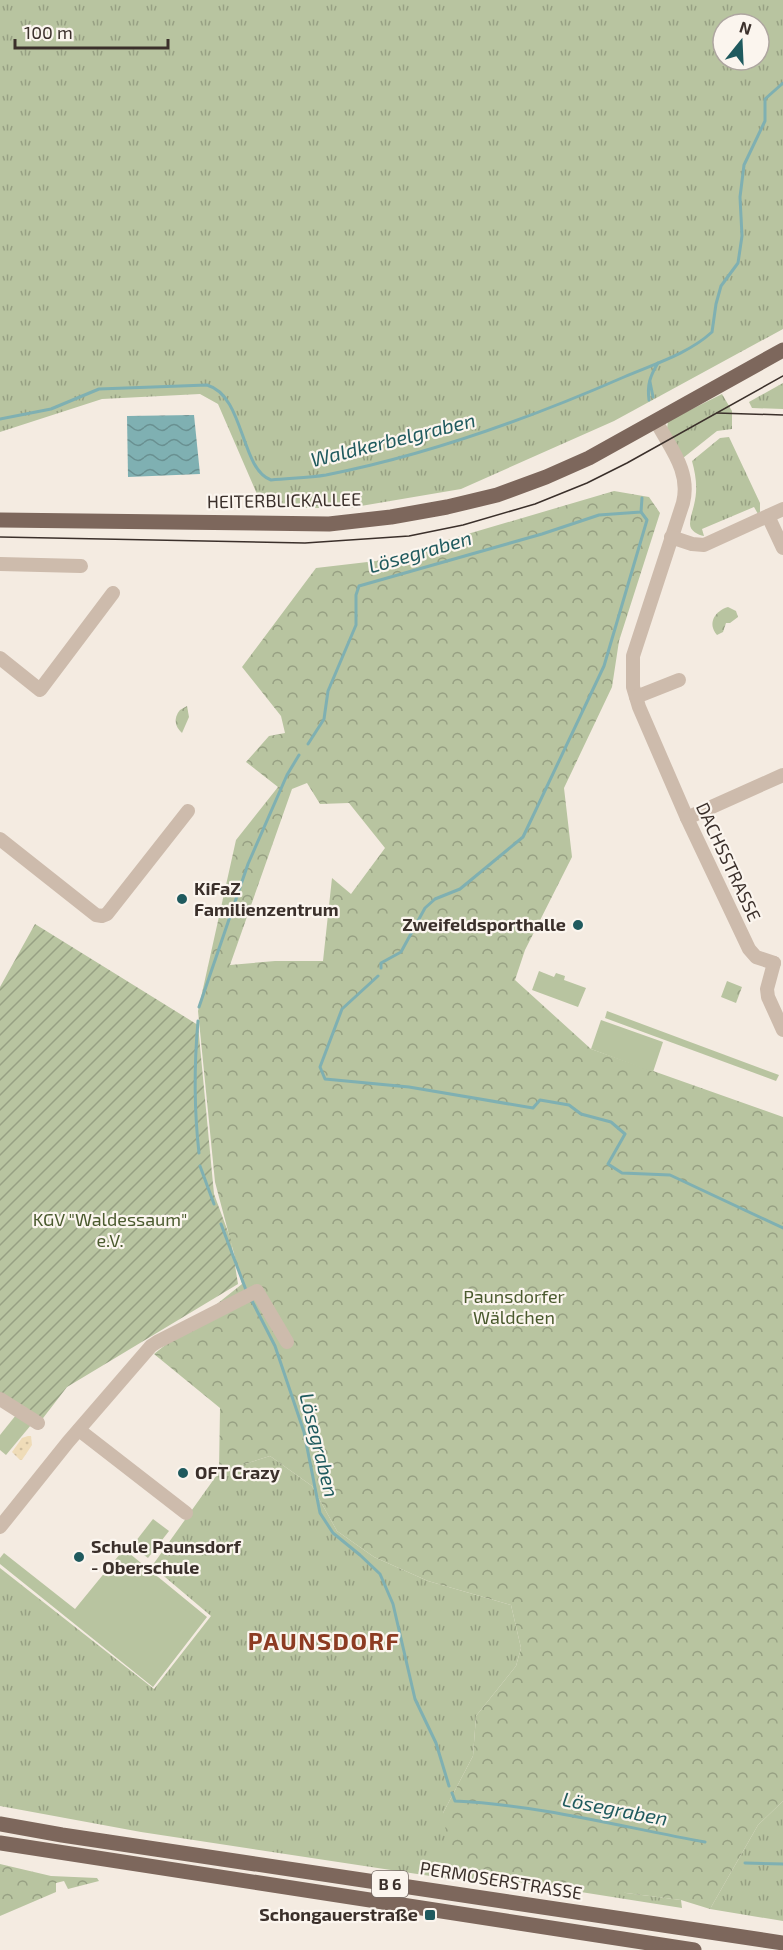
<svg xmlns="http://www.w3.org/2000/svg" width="783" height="1950" viewBox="0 0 783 1950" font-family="'Exo 2',sans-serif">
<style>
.grass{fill:url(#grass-tufts);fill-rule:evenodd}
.forest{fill:url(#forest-crowns);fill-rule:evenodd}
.sand{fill:url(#sand-dots)}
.garden{fill:url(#garden-furrows)}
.pitch{fill:#b8c4a0}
.water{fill:url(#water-waves)}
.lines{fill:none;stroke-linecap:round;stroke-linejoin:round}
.stream{stroke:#7fb0b2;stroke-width:3}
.minor{stroke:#cdbbac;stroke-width:14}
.major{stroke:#7d675c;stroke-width:15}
.tram{stroke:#3b302b;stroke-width:1.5}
.poi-dot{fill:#1f5a5e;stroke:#fbf5ee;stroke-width:2}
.labels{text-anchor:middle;stroke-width:4.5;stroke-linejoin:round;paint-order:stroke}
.shield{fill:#fbf5ee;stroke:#756b66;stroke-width:1.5}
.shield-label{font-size:16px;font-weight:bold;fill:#3b302b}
.street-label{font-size:18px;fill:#3b302b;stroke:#fbf5ee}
.poi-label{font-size:18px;font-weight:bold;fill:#3b302b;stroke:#fbf5ee;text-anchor:start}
.park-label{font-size:18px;fill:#4a5a2e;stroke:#fbf5ee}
.water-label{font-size:20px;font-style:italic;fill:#1f5a5e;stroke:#fbf5ee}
.district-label{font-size:24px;font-weight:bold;letter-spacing:1.5px;fill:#8c3b22;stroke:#fbf5ee}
</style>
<defs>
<pattern id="grass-tufts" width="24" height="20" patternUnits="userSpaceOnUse" patternTransform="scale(1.5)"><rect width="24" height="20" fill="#b8c4a0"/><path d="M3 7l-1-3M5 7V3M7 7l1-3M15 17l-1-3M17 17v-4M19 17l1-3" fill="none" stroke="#97a083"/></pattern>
<pattern id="forest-crowns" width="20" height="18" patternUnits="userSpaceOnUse" patternTransform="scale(1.5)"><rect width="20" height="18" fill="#b8c4a0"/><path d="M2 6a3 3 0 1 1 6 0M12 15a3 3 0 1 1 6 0" fill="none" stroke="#97a083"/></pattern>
<pattern id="sand-dots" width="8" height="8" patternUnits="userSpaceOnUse" patternTransform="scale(1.5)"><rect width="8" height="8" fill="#efdcb8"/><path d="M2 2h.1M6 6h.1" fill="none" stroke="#cebd9e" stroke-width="1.8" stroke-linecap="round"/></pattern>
<pattern id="garden-furrows" width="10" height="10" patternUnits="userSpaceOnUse" patternTransform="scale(1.5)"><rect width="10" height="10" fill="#b8c4a0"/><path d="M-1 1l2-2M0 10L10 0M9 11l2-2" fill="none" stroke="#97a083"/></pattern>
<pattern id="water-waves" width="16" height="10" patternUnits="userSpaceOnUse" patternTransform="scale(1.5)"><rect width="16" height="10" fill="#7fb0b2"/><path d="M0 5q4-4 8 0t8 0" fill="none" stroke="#699091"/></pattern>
</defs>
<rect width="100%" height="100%" fill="#f4ebe1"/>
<!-- grass -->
<g class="grass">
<path d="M0,0H783V329L614,421L461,489L349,508H263L218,404L200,394L102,399L0,432ZM723,24H759V60H723Z"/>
<polygon points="783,383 783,409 752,408 749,402"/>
<polygon points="722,394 732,411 732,429 717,431 683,458 667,429 668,421"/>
<path d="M729,437L760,503V512L758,514L754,507L702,529L704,536C698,535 690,531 690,524C690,518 693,510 694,505C698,489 696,476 692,461L720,438Z"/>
<polygon points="270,1456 312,1486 337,1531 374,1557 428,1581 511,1605 521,1648 516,1666 476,1716 473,1756 443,1813 626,1893 681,1900 682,1908 505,1880 470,1882 141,1832 0,1806 0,1568 154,1689 211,1616 152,1566 219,1472"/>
<polygon points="783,1801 783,1921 710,1909 758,1825"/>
</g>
<!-- forest -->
<g class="forest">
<path d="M614,491L649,497L660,513L619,641L612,687L564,788L572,857L525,950L515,980L591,1049L783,1117V1801L758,1825L710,1909L681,1900L626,1893L451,1865L443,1813L473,1756L476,1716L516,1666L521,1648L511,1605L428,1581L374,1557L337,1531L312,1486L270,1456L219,1472L220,1408L154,1354L242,1284L215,1182L198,1011L236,840L278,787L246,762L269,736L285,733L281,716L242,667L316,568L376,561ZM307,783L320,804L349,803L385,848L351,894L332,878L323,961H275L230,965L292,789Z"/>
<path d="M728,607L736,611L738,617L730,623H726L723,632L717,635C707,623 715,611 728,607Z"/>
<path d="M187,706L189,717L182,733C175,727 173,718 180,710Z"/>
<polygon points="727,981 742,987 736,1003 721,997"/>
<polygon points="0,1864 51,1876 97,1878 99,1881 68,1889 64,1881 56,1883 56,1892 0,1916"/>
</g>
<!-- sand -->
<polygon class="sand" points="28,1436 31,1436 32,1445 22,1460 20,1460 12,1452 22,1438"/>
<!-- garden -->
<polygon class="garden" points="35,924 198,1025 214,1194 231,1240 238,1284 67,1387 40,1422 0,1399 0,987"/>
<!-- pitch -->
<g class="pitch">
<polygon points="539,971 554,977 556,973 565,976 564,980 586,988 578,1007 532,990"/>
<polygon points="607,1011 779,1075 776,1081 605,1018"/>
<polygon points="601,1020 663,1042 653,1072 591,1049"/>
<polygon points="16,1415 31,1425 6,1455 0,1450 0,1435"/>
<polygon points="153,1519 169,1531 148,1558 132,1546"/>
<polygon points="124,1549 207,1617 153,1687 0,1564 0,1558 4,1553 75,1609"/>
</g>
<!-- water -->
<polygon class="water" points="194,415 200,474 128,477 127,416"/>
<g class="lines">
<!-- stream -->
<g class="stream">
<polyline points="650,382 653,397"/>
<path d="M649,400C647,385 650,376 658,363"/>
<path d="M0,419L51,409L99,389L207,385C245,396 240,469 271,480C289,478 308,478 326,475C428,455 528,419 624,377C654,364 688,354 712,332L716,304L721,286L738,263L742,236L740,197L744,165L765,121V99L783,83"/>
<polyline points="308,744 324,719 328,691 356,625 356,595 359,586 542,534 599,515 641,512 642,498"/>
<polyline points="381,968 381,963 401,952 425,908 435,899 460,889 523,837 604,666 647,520 641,512"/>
<polyline points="378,976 342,1009 320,1067 325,1079 409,1087 533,1108 540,1100 569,1105 581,1114 611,1122 625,1134 608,1164 622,1173 670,1175 783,1228"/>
<polyline points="199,1007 248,864 287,775 299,755"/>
<path d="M198,1021C194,1066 194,1109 199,1153"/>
<polyline points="200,1166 214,1204"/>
<polyline points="221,1224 246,1290"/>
<polyline points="251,1299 275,1346 304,1432 320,1513 333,1533 360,1555 380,1574 393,1604 415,1699 436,1743 449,1786"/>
<path d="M452,1793L455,1801C540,1805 622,1827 705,1842"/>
<polyline points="745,1863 783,1864"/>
</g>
<!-- minor -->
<g class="minor">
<path d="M656,421C670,448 691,471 683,503L633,656V687L639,707L687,818L749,949L756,957L774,963"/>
<polyline points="768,516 783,548"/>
<polyline points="671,537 692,544 704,545 783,509"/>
<polyline points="0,564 81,566"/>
<polyline points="0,658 40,690 113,593"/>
<polyline points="636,697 679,680"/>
<polyline points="687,818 783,775"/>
<polyline points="0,839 96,915 102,916 107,914 188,811"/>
<polyline points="774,963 767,989 768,997 783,1030"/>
<polyline points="0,1399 38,1423"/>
<polyline points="79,1430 186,1513"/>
<polyline points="0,1527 68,1442 151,1346 157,1342 257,1291 287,1342"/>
</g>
<!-- major -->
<g class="major">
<polyline points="0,520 329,524 391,517 447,507 497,495 546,477 589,458 783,350"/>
<polyline points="0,1824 62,1835 783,1943"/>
<polyline points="0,1843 694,1950"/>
</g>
<!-- tram -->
<g class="tram">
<polyline points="717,413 783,415"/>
<polyline points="0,537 305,543 409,536 463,525 535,504 587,483 627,463 783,376"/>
</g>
</g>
<!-- markers -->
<g class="poi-dot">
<circle cx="182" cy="899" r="6"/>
<circle cx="578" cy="925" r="6"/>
<circle cx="183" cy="1473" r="6"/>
<circle cx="79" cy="1557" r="6"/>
<rect x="424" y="1909" width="12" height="12" rx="3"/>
</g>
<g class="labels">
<!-- shield labels -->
<rect class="shield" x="372" y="1871" width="36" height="26" rx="4.5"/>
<g class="shield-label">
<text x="390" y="1890">B 6</text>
</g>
<!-- street labels -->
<g class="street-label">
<text transform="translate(284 501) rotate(-1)" y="6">HEITERBLICKALLEE</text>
<text transform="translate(728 862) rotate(65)" y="6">DACHSSTRASSE</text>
<text transform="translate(501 1881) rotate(9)" y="6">PERMOSERSTRASSE</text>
</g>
<!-- poi labels -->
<g class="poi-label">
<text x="194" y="895">KiFaZ<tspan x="194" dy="21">Familienzentrum</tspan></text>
<text x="566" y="931" text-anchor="end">Zweifeldsporthalle</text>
<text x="195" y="1479">OFT Crazy</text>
<text x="91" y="1553">Schule Paunsdorf<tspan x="91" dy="21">- Oberschule</tspan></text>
<text x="418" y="1921" text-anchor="end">Schongauerstraße</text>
</g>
<!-- park labels -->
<g class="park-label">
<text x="110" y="1226">KGV "Waldessaum"<tspan x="110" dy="21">e.V.</tspan></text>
<text x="514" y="1303">Paunsdorfer<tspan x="514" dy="21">Wäldchen</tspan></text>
</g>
<!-- water labels -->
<g class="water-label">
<text transform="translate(393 440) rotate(-14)" y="7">Waldkerbelgraben</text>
<text transform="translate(420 552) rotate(-16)" y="7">Lösegraben</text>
<text transform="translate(319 1445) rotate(76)" y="7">Lösegraben</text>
<text transform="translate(615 1809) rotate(11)" y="7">Lösegraben</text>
</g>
<!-- district labels -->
<g class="district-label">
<text x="324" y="1650">PAUNSDORF</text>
</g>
</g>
<!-- north arrow -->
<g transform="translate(741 42) rotate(18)"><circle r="28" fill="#fbf5ee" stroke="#aea6a0" stroke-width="1.5"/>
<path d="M0-4.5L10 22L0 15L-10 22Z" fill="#1f5a5e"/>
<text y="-9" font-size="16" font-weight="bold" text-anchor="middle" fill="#3b302b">N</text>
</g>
<!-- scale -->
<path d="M15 39v9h153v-9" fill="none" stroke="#3b302b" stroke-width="3"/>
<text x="24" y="39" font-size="18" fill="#3b302b" stroke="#fbf5ee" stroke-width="4.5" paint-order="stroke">100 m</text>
</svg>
